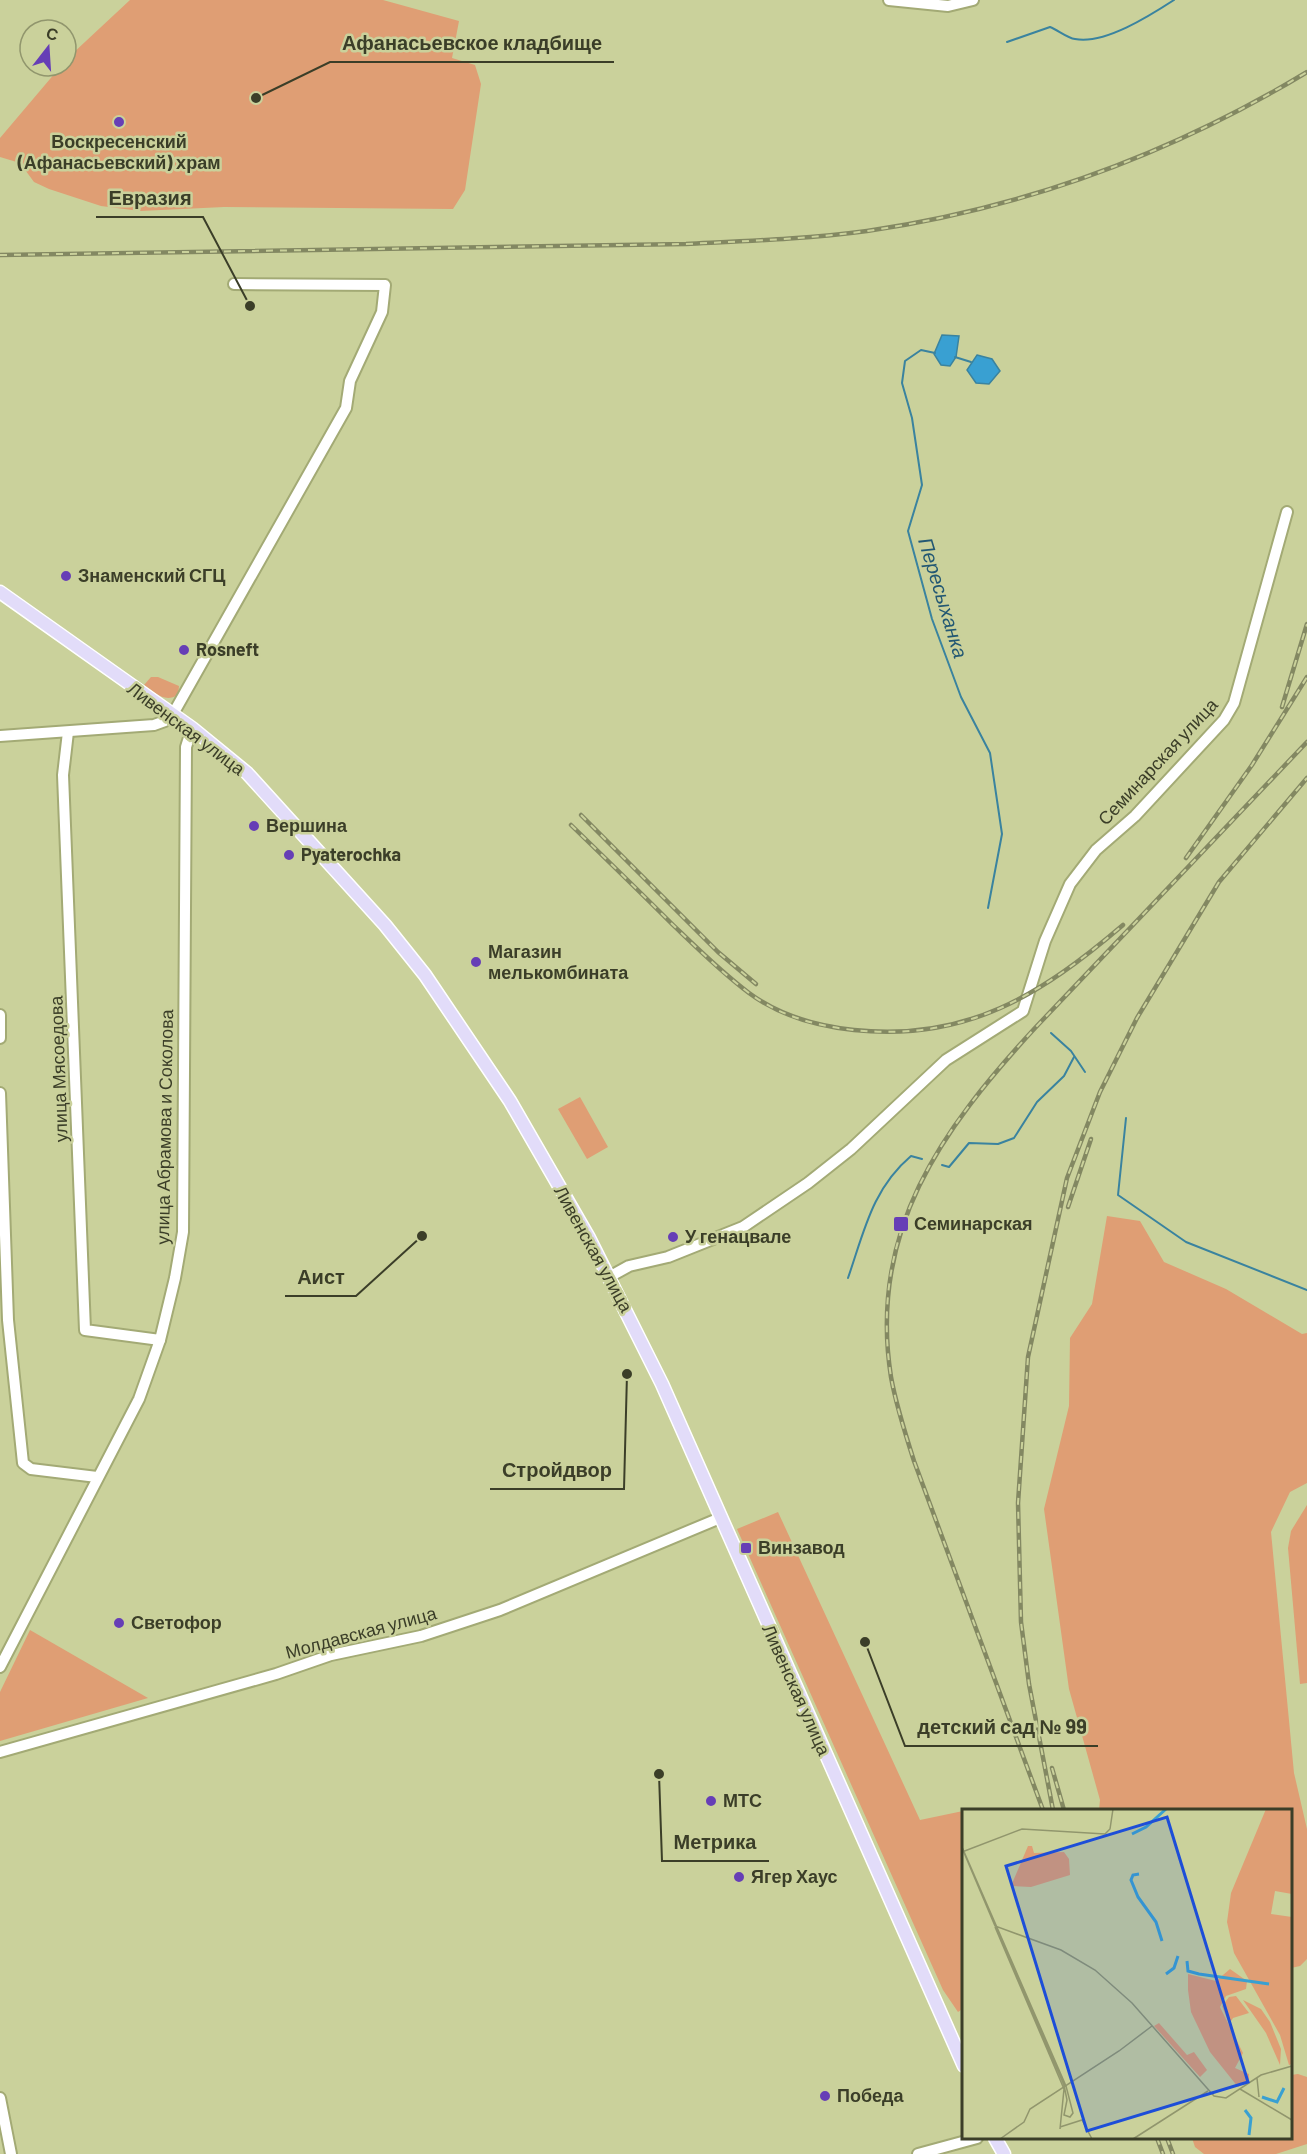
<svg xmlns="http://www.w3.org/2000/svg" width="1307" height="2154" viewBox="0 0 1307 2154" font-family="Barlow,sans-serif">
<style>
.green{fill:#df9e74}
.water{fill:#39a0d2;stroke:#3a839f;stroke-width:1.5}
.lines{fill:none;stroke-linecap:round;stroke-linejoin:round}
.stream{stroke:#3a839f;stroke-width:2}
.minor-casing{stroke:#a3aa75;stroke-width:14}
.major-casing{stroke:#fff;stroke-width:15}
.minor{stroke:#fff;stroke-width:10}
.major{stroke:#e2dcf9;stroke-width:12}
.rail-casing{stroke:#838862;stroke-width:4.5}
.rail{stroke:#cad19b;stroke-width:2;stroke-dasharray:7;stroke-linecap:butt}
.poi-dot{fill:#663eb6;stroke:#cad19b;stroke-width:2}
.labels{text-anchor:middle;stroke-width:5;stroke-linejoin:round;paint-order:stroke}
.poi-label{font-size:18px;font-weight:bold;fill:#3b3e28;stroke:#cad19b;text-anchor:start}
.street-label{font-size:18px;fill:#3b3e28;stroke:#cad19b}
.water-label{font-size:20px;font-style:italic;fill:#235873;stroke:#cad19b}
.inset-river{fill:none;stroke:#39a0d2;stroke-width:3}
.inset-road{fill:none;stroke:#91966d;stroke-width:1.5}
.view{fill:#1d4ed8;fill-opacity:0.15;stroke:#1d4ed8;stroke-width:3}
.inset-edge{fill:none;stroke:#3b3e28;stroke-width:3}
.leader{fill:none;stroke:#3b3e28;stroke-width:2}
.callout-dot{fill:#3b3e28;stroke:#cad19b;stroke-width:2}
.callout-label{font-size:20px;text-anchor:middle;font-weight:bold;fill:#3b3e28;stroke:#cad19b;stroke-width:5;stroke-linejoin:round;paint-order:stroke}
</style>
<rect width="100%" height="100%" fill="#cad19b"/>
<!-- green -->
<g class="green">
<polygon points="130,0 383,0 459,21 452,58 475,65 481,84 465,190 453,209 224,207 140,211 101,206 49,189 34,182 20,163 0,157 0,138 61,66 66,66 66,60 71,55"/>
<path d="M151,677H158L179,686L178,695C164,703 156,693 144,685Z"/>
<polygon points="580,1097 608,1147 587,1159 558,1109"/>
<polygon points="1107,1216 1140,1221 1164,1262 1226,1289 1302,1334 1307,1333 1307,1483 1290,1492 1271,1532 1294,1773 1307,1829 1307,1959 1300,1966 1291,1968 1290,1810 1099,1810 1100,1800 1069,1689 1044,1509 1069,1406 1070,1338 1092,1304"/>
<polygon points="1307,1505 1307,1683 1300,1684 1288,1548 1291,1531"/>
<polygon points="778,1512 920,1820 963,1811 964,2008 958,2012 943,1990 737,1529"/>
<polygon points="30,1630 148,1698 0,1741 0,1692"/>
<polygon points="1298,2074 1307,2077 1307,2144 1276,2154 1204,2154 1195,2147 1192,2138 1290,2138 1291,2075"/>
</g>
<!-- water -->
<g class="water">
<polygon points="942,335 959,336 956,357 950,366 941,365 934,354"/>
<polygon points="977,355 992,359 1000,371 989,384 976,383 967,370"/>
</g>
<g class="lines">
<!-- stream -->
<g class="stream">
<path d="M1007,42L1050,27C1058,30 1067,38 1075,39C1104,45 1151,15 1174,0"/>
<polyline points="935,353 921,350 905,361 902,383 912,418 922,485 908,531 932,619 961,697 990,753 1002,834 988,908"/>
<polyline points="955,357 971,362"/>
<polyline points="1051,1033 1071,1051 1085,1072"/>
<polyline points="1126,1118 1118,1195 1186,1242 1307,1290"/>
<polyline points="942,1165 949,1167 969,1143 998,1144 1014,1138 1037,1102 1064,1076 1074,1057"/>
<path d="M848,1278C864,1232 872,1189 911,1156L922,1159"/>
</g>
<defs>
<g id="minor">
<polyline points="889,0 948,6 973,0"/>
<polyline points="68,732 63,775 85,1330 160,1340"/>
<polyline points="0,736 154,725 165,721 173,714 346,408 350,381 382,312 385,285 234,284"/>
<polyline points="0,1015 0,1038"/>
<polyline points="0,1093 8,1320 23,1463 31,1469 97,1477"/>
<polyline points="609,1277 629,1266 668,1257 743,1227 808,1183 851,1149 946,1060 1023,1011 1045,941 1070,884 1096,850 1135,816 1224,720 1234,703 1287,512"/>
<polyline points="0,1667 139,1399 160,1340 175,1278 183,1232 186,747 192,728"/>
<polyline points="0,1752 276,1674 331,1655 421,1636 500,1610 720,1518"/>
<polyline points="0,2098 11,2154"/>
<polyline points="918,2154 977,2138"/>
</g>
<g id="major">
<polyline points="0,592 192,728 247,773 385,925 425,975 510,1101 589,1238 662,1384 964,2066"/>
<polyline points="995,2138 1004,2154"/>
</g>
</defs>
<!-- minor casing -->
<use href="#minor" class="minor-casing"/>
<!-- major casing -->
<use href="#major" class="major-casing"/>
<!-- minor -->
<use href="#minor" class="minor"/>
<!-- major -->
<use href="#major" class="major"/>
<defs>
<g id="rail">
<path d="M0,255L686,244C747,241 807,239 867,231C1025,208 1171,154 1307,72"/>
<polyline points="1282,707 1307,624"/>
<polyline points="581,815 718,952 756,984"/>
<path d="M571,825C604,857 638,890 671,923C696,947 721,972 749,993C780,1016 816,1026 854,1030C966,1042 1041,995 1123,925"/>
<polyline points="1186,858 1252,765 1307,677"/>
<polyline points="1068,1207 1091,1139"/>
<polyline points="1052,1768 1064,1810"/>
<path d="M1043,1810L914,1461C905,1433 896,1405 891,1377C868,1231 941,1130 1035,1028L1307,742"/>
<polyline points="1053,1810 1029,1684 1021,1622 1018,1503 1028,1357 1067,1178 1100,1092 1137,1018 1219,882 1307,778"/>
<polyline points="1157,2138 1163,2154"/>
<polyline points="1167,2138 1173,2154"/>
</g>
</defs>
<!-- rail casing -->
<use href="#rail" class="rail-casing"/>
<!-- rail -->
<use href="#rail" class="rail"/>
</g>
<!-- markers -->
<g class="poi-dot">
<circle cx="119" cy="122" r="6"/>
<circle cx="66" cy="576" r="6"/>
<circle cx="184" cy="650" r="6"/>
<circle cx="254" cy="826" r="6"/>
<circle cx="289" cy="855" r="6"/>
<circle cx="476" cy="962" r="6"/>
<rect x="893" y="1216" width="16" height="16" rx="3"/>
<circle cx="673" cy="1237" r="6"/>
<rect x="740" y="1542" width="12" height="12" rx="3"/>
<circle cx="119" cy="1623" r="6"/>
<circle cx="711" cy="1801" r="6"/>
<circle cx="739" cy="1877" r="6"/>
<circle cx="825" cy="2096" r="6"/>
</g>
<g class="labels">
<!-- poi labels -->
<g class="poi-label">
<text x="119" y="148" text-anchor="middle">Воскресенский<tspan x="119" dy="21">(Афанасьевский) храм</tspan></text>
<text x="78" y="582">Знаменский СГЦ</text>
<text x="196" y="656">Rosneft</text>
<text x="266" y="832">Вершина</text>
<text x="301" y="861">Pyaterochka</text>
<text x="488" y="958">Магазин<tspan x="488" dy="21">мелькомбината</tspan></text>
<text x="914" y="1230">Семинарская</text>
<text x="685" y="1243">У генацвале</text>
<text x="758" y="1554">Винзавод</text>
<text x="131" y="1629">Светофор</text>
<text x="723" y="1807">МТС</text>
<text x="751" y="1883">Ягер Хаус</text>
<text x="837" y="2102">Победа</text>
</g>
<!-- street labels -->
<g class="street-label">
<text transform="translate(186 729) rotate(37)" y="6">Ливенская улица</text>
<text transform="translate(1158 762) rotate(-47)" y="6">Семинарская улица</text>
<text transform="translate(59 1069) rotate(-92)" y="6">улица Мясоедова</text>
<text transform="translate(165 1127) rotate(-89)" y="6">улица Абрамова и Соколова</text>
<text transform="translate(593 1249) rotate(61)" y="6">Ливенская улица</text>
<text transform="translate(361 1633) rotate(-15)" y="6">Молдавская улица</text>
<text transform="translate(796 1690) rotate(66)" y="6">Ливенская улица</text>
</g>
<!-- water labels -->
<g class="water-label">
<text transform="translate(943 598) rotate(73)" y="7">Пересыханка</text>
</g>
</g>
<!-- overview -->
<g transform="translate(962 1809)">
<rect width="330" height="330" fill="#cad19b"/>
<path d="M304,0H330V85L313,82L309,105L330,108V255L327,256L318,226L272,144L265,113L269,84ZM66,37H70L72,44L102,43L107,50L108,66L69,78L49,77ZM268,160L285,172L284,180L264,187L258,198L281,244L273,259L287,265V270L276,278L248,243L229,203L226,181V165L254,172ZM274,187L287,204L271,209L267,215L260,197L267,188ZM281,191L299,200L308,213L319,240L318,256L304,224ZM197,214L225,246L232,243L245,261L238,268L192,217Z" fill="#df9e74"/>
<path class="inset-river" d="M170,25L184,18L204,0M177,65L171,66L169,71L176,88L194,113L200,132M225,152L226,162L237,165L307,175M204,165L212,159L216,147M300,288L315,293L322,279M283,301L289,309L287,326"/>
<path class="inset-road" d="M0,38L104,277L111,304L108,308L102,306L105,291L102,276L0,39M0,39L33,117L99,141L133,161L170,194L252,287L264,289L299,266L330,257M0,43L60,20L143,25L148,20L151,0M33,118L102,280L98,320M295,269L297,288M278,280L330,311M98,318L120,311L130,330M38,330L62,313L68,300L157,242L190,217M171,330L246,282"/>
<path class="view" d="M205,8L286,273L125,322L44,57Z"/>
<rect width="330" height="330" class="inset-edge"/>
</g>
<!-- callouts -->
<path class="leader" d="M256 98L330 62H614M250 306L203 217H96M422 1236L356 1296H285M627 1374L624 1489H490M865 1642L905 1746H1098M659 1774L662 1861H769"/>
<g class="callout-dot">
<circle cx="256" cy="98" r="6"/>
<circle cx="250" cy="306" r="6"/>
<circle cx="422" cy="1236" r="6"/>
<circle cx="627" cy="1374" r="6"/>
<circle cx="865" cy="1642" r="6"/>
<circle cx="659" cy="1774" r="6"/>
</g>
<g class="callout-label">
<text x="472" y="50">Афанасьевское кладбище</text>
<text x="150" y="205">Евразия</text>
<text x="321" y="1284">Аист</text>
<text x="557" y="1477">Стройдвор</text>
<text x="1002" y="1734">детский сад № 99</text>
<text x="715" y="1849">Метрика</text>
</g>
<!-- north arrow -->
<g transform="translate(48 48) rotate(17)"><circle r="28" fill="#cad19b" stroke="#91966d" stroke-width="1.5"/>
<path d="M0-4.5L10 22L0 15L-10 22Z" fill="#663eb6"/>
<text y="-9" font-size="16" font-weight="bold" text-anchor="middle" fill="#3b3e28">С</text>
</g>
</svg>
